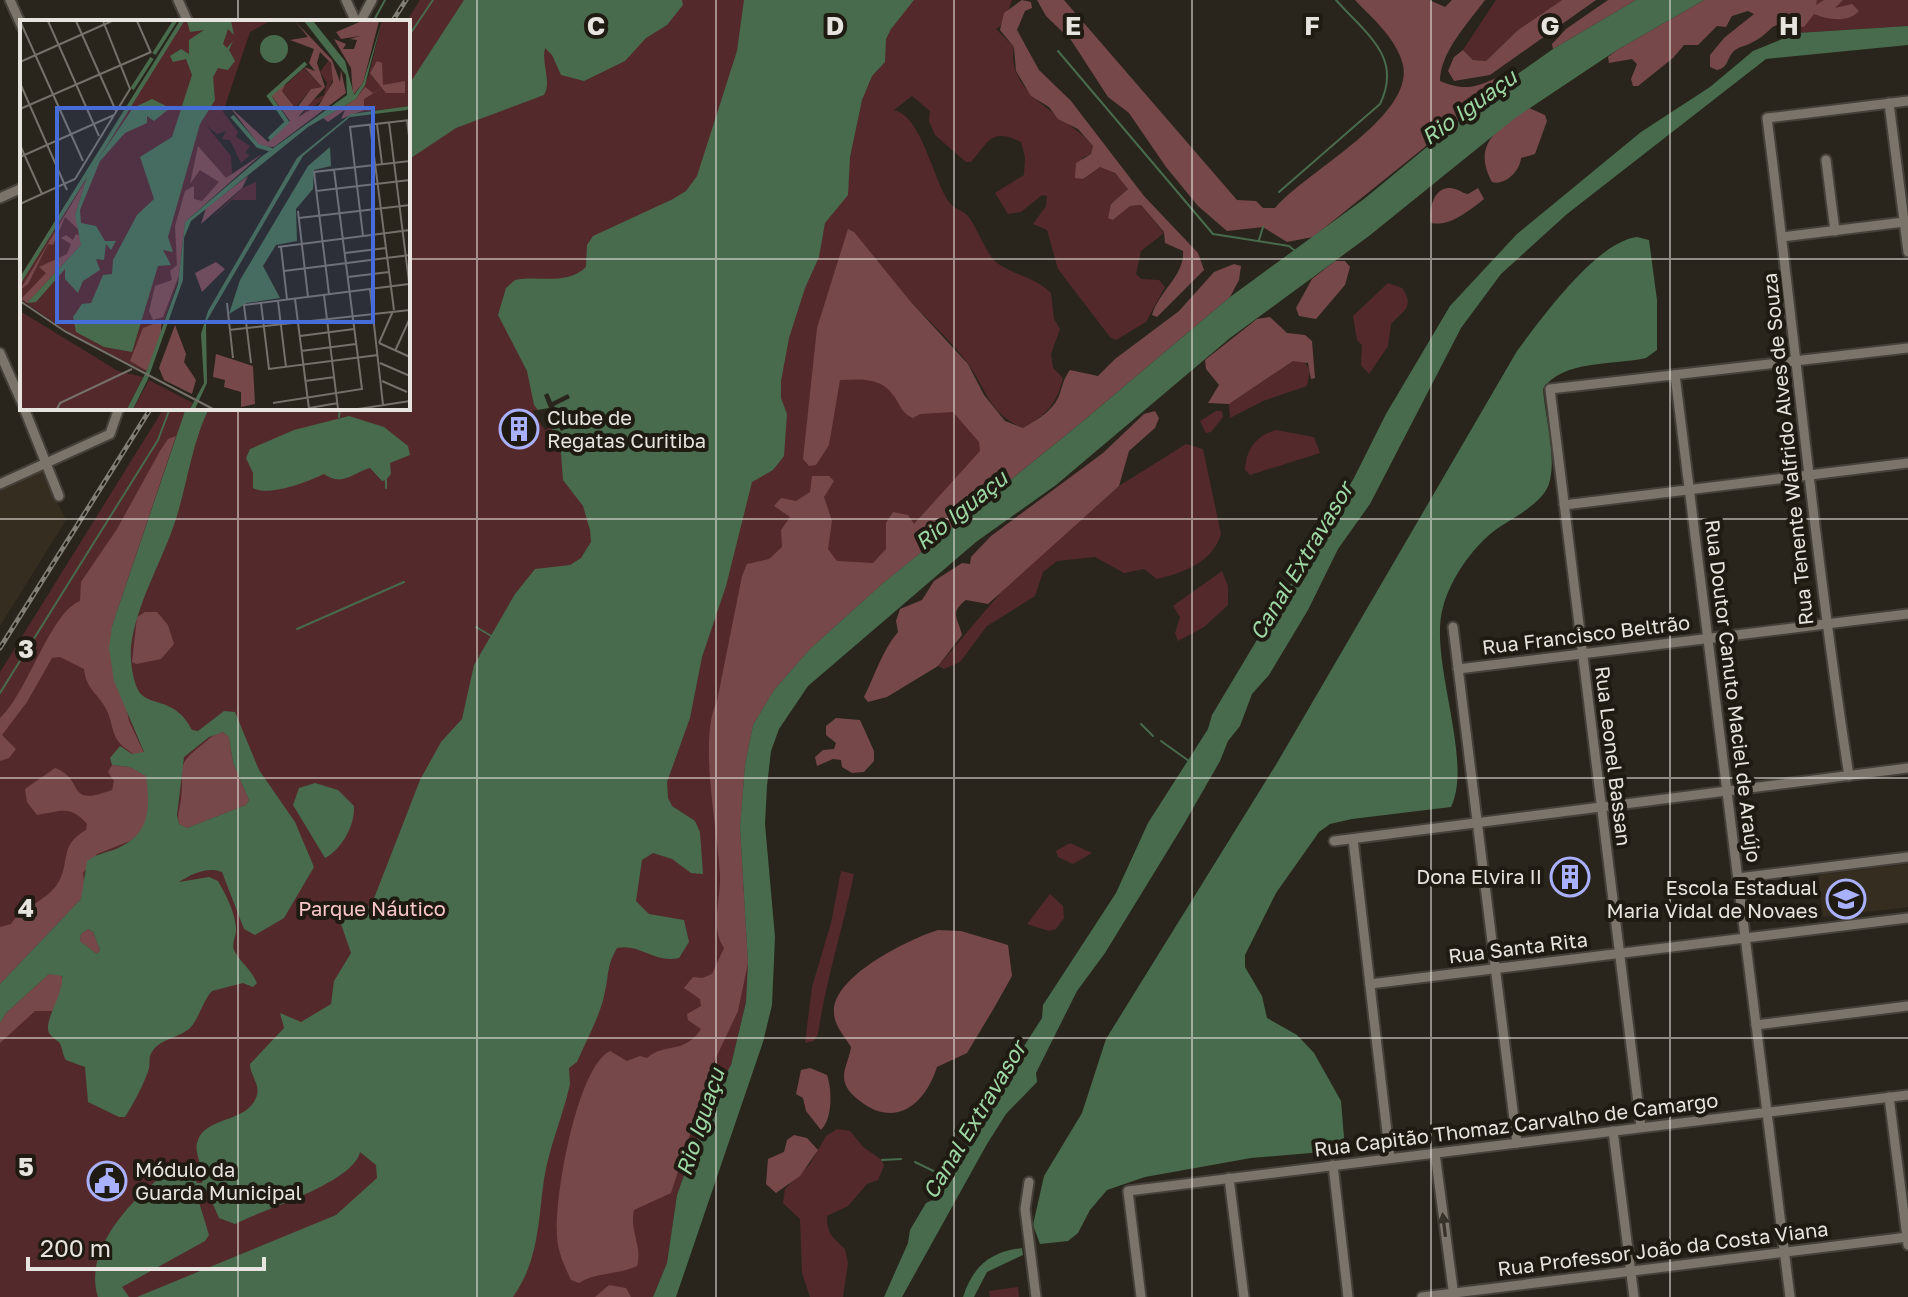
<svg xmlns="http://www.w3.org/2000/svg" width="1908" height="1297" viewBox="0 0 1908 1297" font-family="'Golos Text',sans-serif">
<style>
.built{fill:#352d1f}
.green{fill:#54292c}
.forest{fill:#77484a}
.water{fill:#476b4c;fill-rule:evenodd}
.pier{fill:#29251c}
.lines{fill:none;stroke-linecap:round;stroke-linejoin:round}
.stream{stroke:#476b4c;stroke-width:2}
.minor-casing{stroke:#45413a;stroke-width:13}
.minor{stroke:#7a746b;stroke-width:9}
.rail-casing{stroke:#817e76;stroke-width:5}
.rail{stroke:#1f1b13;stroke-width:2;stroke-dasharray:6;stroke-linecap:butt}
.oneway{fill:#363129}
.grid{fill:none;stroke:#e7e4df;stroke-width:2;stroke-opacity:0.55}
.labels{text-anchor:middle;stroke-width:8;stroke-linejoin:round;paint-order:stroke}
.poi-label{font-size:20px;fill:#e7e4df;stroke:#1f1b13;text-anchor:start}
.street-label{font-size:20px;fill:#e7e4df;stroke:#1f1b13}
.park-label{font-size:20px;fill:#f9c7c8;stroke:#1f1b13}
.water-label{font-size:22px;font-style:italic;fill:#9dd8a4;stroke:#1f1b13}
.inset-river{fill:none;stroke:#476b4c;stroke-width:4}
.inset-road{fill:none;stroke:#75716a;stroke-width:2}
.view{fill:#456cd9;fill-opacity:0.15;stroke:#456cd9;stroke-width:4}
.inset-edge{fill:none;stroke:#e7e4df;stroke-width:4}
.grid-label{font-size:26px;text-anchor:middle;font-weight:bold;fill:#e7e4df;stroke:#1f1b13;stroke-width:8;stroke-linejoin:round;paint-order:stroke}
</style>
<rect width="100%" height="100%" fill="#29251c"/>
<!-- built -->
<g class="built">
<polygon points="41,470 66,520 0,626 0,488"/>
<polygon points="1908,864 1908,907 1823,917 1818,875"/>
</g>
<!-- green -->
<g class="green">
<path d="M420,0H1012L1004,23L996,29L1014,47C1005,96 1069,116 1093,146L1091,154L1082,158L1083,179L1100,167C1114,170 1121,178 1128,189L1111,204L1113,220L1130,206L1141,205L1164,233L1141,251L1136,274L1141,279L1159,280L1165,287L1146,322L1116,340L1110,337L1058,269L1047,230L1033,224L1046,206L1047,196L1042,195L1021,212L1008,214L995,193L1024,175L1025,157L1021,142C991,127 988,143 971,162H966L935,135L929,121L930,111L912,96L894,110C922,117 932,177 949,202C953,209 963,210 968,216C977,227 987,256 997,263C1012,274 1036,278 1051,293L1054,319L1060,329L1051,354L1053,368L1063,378C1057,404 1046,415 1023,428C989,414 987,390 967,362C950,340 929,321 910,301L1034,459L774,690L746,1002L731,1065L709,1104L677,1195L667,1263L653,1297H0V672L164,408H408L406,22Z"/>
<polygon points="1496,0 1562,0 1518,30 1486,61 1473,60 1463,50"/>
<polygon points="1786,0 1908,0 1908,26 1797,33"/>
<path d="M1388,283L1402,288C1415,307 1404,310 1391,324L1388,346L1369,374L1361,365L1362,345L1357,340L1353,316Z"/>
<polygon points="1303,360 1310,370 1307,386 1263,401 1230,418 1229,404 1293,361"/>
<polygon points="1216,411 1222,411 1223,417 1211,432 1206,433 1200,421"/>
<path d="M1276,430L1314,437L1320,453L1250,475L1245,470C1246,449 1256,436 1276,430Z"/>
<path d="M1186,444L1203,449L1221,534C1213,562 1183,573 1157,579L1144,569L1124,573L1095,557L1057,561L1043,572L1035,596L987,626L960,662L944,669L938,666L1009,583L1119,486Z"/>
<polygon points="1222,571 1228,586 1228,605 1204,627 1178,641 1175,633 1180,617 1173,606"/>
<polygon points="1070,843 1092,853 1073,864 1058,857 1056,851"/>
<path d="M841,871L854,874C843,928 826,979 818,1034L814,1041L805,1043L812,987L831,923Z"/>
<polygon points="1050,894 1063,906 1064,918 1056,929 1049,931 1027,924"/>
<path d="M837,1129L850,1131L863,1147L882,1160L884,1166L878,1180L867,1184L848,1206L827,1216C827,1235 832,1236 845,1249L848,1263L843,1297H810L802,1273L800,1219L783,1203L785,1189L810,1164L826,1136Z"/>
<polygon points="1018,1287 1019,1297 990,1297 989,1291"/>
</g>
<!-- forest -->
<g class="forest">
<path d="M1022,0L1031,2L1032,8L1025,11L1017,30L1039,70L1071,101L1144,196L1198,253L1204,270L1157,317L1152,315C1159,291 1185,275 1183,251L1165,243L1164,232L1141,205L1130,206L1113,220L1108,218L1111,204L1128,189L1115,173L1100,167L1083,179L1075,178L1076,163L1091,154L1093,146L1078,129L1058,119L1049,107L1031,96L1016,71L1014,47L1000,30L1004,13Z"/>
<path d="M1037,0H1064L1237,200L1256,201L1263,208H1275C1305,172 1414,117 1403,65C1397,39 1372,18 1355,0H1429L1445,7L1452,0H1485C1469,22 1440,52 1440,81C1464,91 1475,88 1498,77L1505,79L1502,85L1313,237L1287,242L1263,227L1227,231L1198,206L1166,167L1129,113L1108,97L1071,40L1046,16Z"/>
<polygon points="1562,0 1596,0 1490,75 1454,81 1448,71 1454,57 1463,50 1473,60 1486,61 1518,30"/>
<polygon points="1608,0 1636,0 1553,49 1552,44 1566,29"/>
<path d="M1704,0H1817L1816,5L1824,0H1843L1835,8L1852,4L1859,11C1848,23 1828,20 1814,14L1804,27C1761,21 1782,27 1751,43C1744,47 1739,46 1733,52C1726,60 1729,67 1717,70L1710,67V55L1724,38L1754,14L1748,11L1732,16L1726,27L1717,26L1698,45H1684L1673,58L1638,86H1633L1631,79L1637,64L1632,59L1609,63L1608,57L1617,50Z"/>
<path d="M1529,108L1545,115L1547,121L1535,154L1521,158C1520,171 1505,186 1492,182C1471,143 1499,128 1529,108Z"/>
<path d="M1478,188L1484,199C1470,210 1450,227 1431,223C1428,208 1435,183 1455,189C1460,190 1464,194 1468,194Z"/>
<path d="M848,229L854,232L910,301L968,364L984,395L1005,421L1023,428C1038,419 1054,411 1060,393C1063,384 1064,378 1070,370L1098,376L1115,359L1179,311L1214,272L1234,264L1241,266L1239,280L1230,297L1076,427L882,584L810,649L774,690L753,725L745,765L740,828L748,963L738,1011L713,1064L671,1193L634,1210C629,1231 643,1247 637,1266C618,1275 596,1272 579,1283L571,1280C566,1269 560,1257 558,1245C551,1210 576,1067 610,1051L627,1061L640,1056L647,1058C665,1042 684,1055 701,1029L688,1020L687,1014L701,1006L700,999L684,988L693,977L702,978L712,974L724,948C710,928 721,899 720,875C718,829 698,740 717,701L742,576L747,564L769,559L782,547L781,530L790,517L774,506L781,498L796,501L810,492L812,476H829L834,481L824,497L832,521L828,549L837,561L873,563L886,549V523L893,512L908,515L914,524L980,451L979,442L953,412L920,414L913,418C900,412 901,405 893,395C882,377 858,379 840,380L829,445L816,465L809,466L803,459L817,328Z"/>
<polygon points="1335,261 1345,261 1350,267 1345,285 1316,319 1299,316 1296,308 1312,279"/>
<polygon points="1270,317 1287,333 1305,335 1312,341 1315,378 1311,379 1308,363 1293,361 1229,404 1208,403 1219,385 1206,369 1205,360 1257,319"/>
<path d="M1155,411L1159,418L1155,428L1129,451L1119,486L988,604L966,600C949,613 958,618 962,635L938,666L887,697L868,702L864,697C875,675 882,651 898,632L896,621L900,609L922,600L934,581L962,563L970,564L971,557L991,536L1103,453L1144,414Z"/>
<path d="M176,436L112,626L129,721L144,753C136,757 134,755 128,750C109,738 115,724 105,707C96,692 86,688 84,669L60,657L52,658L27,702L2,735L16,749L9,758L0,761V718C27,694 51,611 80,601L81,582L117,529L160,451L168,439Z"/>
<polygon points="145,612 157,612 168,625 174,644 161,659 136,664 132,662 137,617"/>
<polygon points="836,718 860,720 874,751 874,761 864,772 852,773 842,767 841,760 833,759 817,766 815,757 823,750 834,749 836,743 826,735 826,726"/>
<path d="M223,732L229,737L233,763L249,800L246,805L187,828L179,824C177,814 180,809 181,799C185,768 173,767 202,745C209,739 213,734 223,732Z"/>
<path d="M112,765L130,767L147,776L150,812L144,829L130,841L97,854L83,873L85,887L81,899L0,984V927L11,924C23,906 46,902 58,883C71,862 58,846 86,830L87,824C70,804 59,812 37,815L27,802L25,789L55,768C86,779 64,808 112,790L114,781L108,772Z"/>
<polygon points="88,929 93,932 100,950 97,954 80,941 81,934"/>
<path d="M938,930L961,931L1008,945L1012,976L994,1008L967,1053L937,1067C925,1104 896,1129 860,1101C852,1095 844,1088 844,1076C844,1068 850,1056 851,1047C845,1037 834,1025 834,1013C831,977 909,939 938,930Z"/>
<path d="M56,972L62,977C63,989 60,1000 52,1011H35L0,1043V1023L6,1013L49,974Z"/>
<path d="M810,1068L827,1075C832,1090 833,1118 821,1130L806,1111L803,1098L796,1094L801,1070Z"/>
<polygon points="794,1135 807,1138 818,1150 800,1176 776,1193 766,1184 768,1159 784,1152 787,1140"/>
<polygon points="609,1285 626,1288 631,1297 595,1297"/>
</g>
<!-- water -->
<g class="water">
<path d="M464,0H682L683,5L667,25L646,38L625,61L584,81L561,75L552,55L545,48C541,63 552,81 544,95L456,128L408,160V86Z"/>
<path d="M744,0H914L891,29L886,39L885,62L872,76L862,100L850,157L848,195L825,223L819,257L805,288L789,338L781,381V398L787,414L784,456L773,470L752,482L726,586L702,657L690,718L667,782L668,798L672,806L695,821L700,832L703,874L691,873L672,859L653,853L642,860L636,901L649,914L684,920L689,942L679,958C655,964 640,943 617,948C606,967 609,977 604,996C599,1018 586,1041 577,1062L569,1068L570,1084C563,1116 549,1147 544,1179C538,1222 539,1260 513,1297H137L336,1215L377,1178L376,1165L360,1152C353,1183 264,1209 235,1224L219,1218L207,1191L201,1190L198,1199L209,1235L205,1241L122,1287L129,1297H98C81,1246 142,1187 181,1163L188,1165L197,1183H202C206,1168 192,1154 198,1140C206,1116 249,1123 257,1095C260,1084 250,1075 250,1064L284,1028L280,1013L301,1022L331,1004L334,981L351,953L340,921L344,914L367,908L373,901L420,780L441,742L462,719L474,665L515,594L535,569L570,565L581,558L591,542L590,530L583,506L563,480L560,440L534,405L527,371L498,315L506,288L515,280C539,275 566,286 586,267L587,245L593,236L673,199L686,191L697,176L737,51Z"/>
<polygon points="1636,0 1704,0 1617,50 1515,118 1369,236 1230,338 1056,485 976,542 808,686 779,729 771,751 767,786 765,824 775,937 772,1005 763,1042 676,1297 653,1297 667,1263 677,1195 709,1104 731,1065 746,1002 748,963 740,827 745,765 753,725 774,690 810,649 882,584 1076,427 1230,297 1364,199 1502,85 1553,49"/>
<polygon points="1908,26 1908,45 1766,59 1567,214 1501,274 1461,328 1370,504 1338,549 1308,610 1269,675 1252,694 1240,726 1228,741 1220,761 1184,824 1105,953 1077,991 1036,1073 1037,1082 1006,1114 987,1144 902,1297 884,1297 908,1243 910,1230 926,1203 937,1198 972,1132 984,1118 992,1096 1042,1018 1043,1005 1116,893 1148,823 1208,729 1212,715 1354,478 1386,414 1450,306 1517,234 1641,132 1710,87 1753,51 1797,33"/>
<path d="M1637,237L1649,240L1657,300V350L1646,358C1615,365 1561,360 1543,389C1545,417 1556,453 1550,480C1545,506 1506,519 1488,536C1468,554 1450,581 1443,607C1428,659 1474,760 1451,807L1352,819L1330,824L1319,832L1276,893L1245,955V967L1262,996L1267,1018L1297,1035L1314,1053L1341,1101L1345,1150L1251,1158L1145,1177L1107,1190L1090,1210L1078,1233L1068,1241L1040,1244L1033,1225L1044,1176L1082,1113L1106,1039L1277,763L1517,351C1541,319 1596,242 1637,237Z"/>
<path d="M186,408H209C191,445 187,487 174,525C160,565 137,603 131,646C130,659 132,676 137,688C146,709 174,694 192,730L198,731L224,711L235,712L259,770L295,822L314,867L284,918L255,935L244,929L222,872C208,866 191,874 179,882L209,877L218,881C226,895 235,912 236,928C237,937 230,943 235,952C242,964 250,968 257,983L253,987L243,983L212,991C202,1002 200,1017 190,1028C178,1039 157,1038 150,1056C149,1058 150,1066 149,1068C146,1080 132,1107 125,1117H119L88,1102L85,1067L66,1060C62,1054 63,1048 59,1042C57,1041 50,1035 49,1033C43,1021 64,994 62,976L49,974L6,1013L0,1023V984L81,899L87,861C96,854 105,853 116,849C151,834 150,809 146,776L130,767L112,765L110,758L120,746L132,754L144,752L114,681L109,648L112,626ZM223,732L229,737L233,763L249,800L246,805L187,828L179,824L177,815L184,757L209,737ZM88,929L93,932L100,950L97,954L80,941L81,934Z"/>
<path d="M349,416L384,427L408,446L410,455L390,463L391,474L386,480L382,481L370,468C352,473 343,487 324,474C307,482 269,497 253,488V473L246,458L250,449L294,430Z"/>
<path d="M315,783L338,790L354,806C355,825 342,849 325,858L293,805L299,788Z"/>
<path d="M1022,1248L1023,1255L987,1272L974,1297H963C973,1266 990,1252 1022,1248Z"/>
</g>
<!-- pier -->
<polygon class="pier" points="548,393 552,402 568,394 570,398 554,406 559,417 575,410 577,414 562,422 565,429 561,431 557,424 545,430 532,411 549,408 544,395"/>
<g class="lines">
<!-- stream -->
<g class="stream">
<polyline points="373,22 385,0"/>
<polyline points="408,37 433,0"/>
<polyline points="1058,51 1213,234 1289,246 1294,250"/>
<path d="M1279,192L1380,104C1403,57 1366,34 1336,0"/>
<polyline points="1259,240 1263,227"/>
<polyline points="339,417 340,408"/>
<polyline points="386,480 386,488"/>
<polyline points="476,627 493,637"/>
<polyline points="297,629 404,582"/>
<polyline points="0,693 158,440 170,408"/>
<polyline points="1141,724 1153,736"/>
<polyline points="1161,741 1189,761"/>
<polyline points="882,1160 901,1159"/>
<polyline points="915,1162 950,1179"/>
</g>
<defs>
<g id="minor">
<polyline points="10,0 22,27"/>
<polyline points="178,0 188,22"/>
<polyline points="346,0 356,22"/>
<polyline points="360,22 372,0"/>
<polyline points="1889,103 1908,252"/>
<polyline points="1826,160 1835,231"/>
<polyline points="0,198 22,188"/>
<polyline points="1782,237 1904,222"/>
<polyline points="0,353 22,403"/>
<polyline points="1675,375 1790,1297"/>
<polyline points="24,408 59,496"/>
<polyline points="0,484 110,434 119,408"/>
<polyline points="1564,505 1908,463"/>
<polyline points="1453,627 1517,1143"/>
<polyline points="1458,669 1908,614"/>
<path d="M1849,776C1815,558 1795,337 1767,118L1908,101"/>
<polyline points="1353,839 1390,1158"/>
<polyline points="1334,841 1908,768"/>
<polyline points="1738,878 1908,857"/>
<polyline points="1370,984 1908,918"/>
<polyline points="1756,1025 1908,1006"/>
<polyline points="1889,1097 1908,1245"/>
<polyline points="1641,1127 1550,389 1908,348"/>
<polyline points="1613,1131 1634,1297"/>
<polyline points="1435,1153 1454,1297"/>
<polyline points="1333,1165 1348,1297"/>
<polyline points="1229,1178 1244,1297"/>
<polyline points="1029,1182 1025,1209 1036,1297"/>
<polyline points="1141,1297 1128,1191 1908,1095"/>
<polyline points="1422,1297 1908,1237"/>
</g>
</defs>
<!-- minor casing -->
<use href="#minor" class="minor-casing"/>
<!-- minor -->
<use href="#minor" class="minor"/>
<defs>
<g id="rail">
<polyline points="392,22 406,0"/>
<polyline points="0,648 151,408"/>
</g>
</defs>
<!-- rail casing -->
<use href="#rail" class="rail-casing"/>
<!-- rail -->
<use href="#rail" class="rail"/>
</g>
<!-- one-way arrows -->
<defs><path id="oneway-solid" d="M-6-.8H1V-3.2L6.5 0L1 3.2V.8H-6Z" transform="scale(2)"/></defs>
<use class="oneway" href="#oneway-solid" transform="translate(1444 1225) rotate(-97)"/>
<!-- grid -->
<path class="grid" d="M238,0V22M477,0V1297M716,0V1297M954,0V1297M1192,0V1297M1431,0V1297M1670,0V1297M0,259H22M408,259H1908M238,408V1297M0,519H1908M0,778H1908M0,1038H1908"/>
<!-- icons -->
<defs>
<symbol id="building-ring" viewBox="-11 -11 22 22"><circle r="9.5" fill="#1f1b13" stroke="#a9b0fc" stroke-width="1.5"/><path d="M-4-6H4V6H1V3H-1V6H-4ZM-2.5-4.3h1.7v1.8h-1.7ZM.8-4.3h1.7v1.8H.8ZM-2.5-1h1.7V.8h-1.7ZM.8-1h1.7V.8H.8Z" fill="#a9b0fc"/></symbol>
<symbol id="school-ring" viewBox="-11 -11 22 22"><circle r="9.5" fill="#1f1b13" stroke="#a9b0fc" stroke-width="1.5"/><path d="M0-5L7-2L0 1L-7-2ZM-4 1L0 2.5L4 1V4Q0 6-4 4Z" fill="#a9b0fc"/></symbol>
<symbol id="civic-ring" viewBox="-11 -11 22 22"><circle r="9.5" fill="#1f1b13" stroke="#a9b0fc" stroke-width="1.5"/><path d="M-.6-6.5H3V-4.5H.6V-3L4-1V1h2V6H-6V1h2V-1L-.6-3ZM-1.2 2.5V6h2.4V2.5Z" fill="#a9b0fc"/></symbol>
</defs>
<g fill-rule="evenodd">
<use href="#building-ring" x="497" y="407" width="44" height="44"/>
<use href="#building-ring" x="1548" y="855" width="44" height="44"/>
<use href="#school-ring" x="1824" y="877" width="44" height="44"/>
<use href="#civic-ring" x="85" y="1159" width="44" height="44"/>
</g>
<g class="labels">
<!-- poi labels -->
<g class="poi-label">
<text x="547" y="425">Clube de<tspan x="547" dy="23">Regatas Curitiba</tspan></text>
<text x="1542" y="884" text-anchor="end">Dona Elvira II</text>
<text x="1818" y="895" text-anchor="end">Escola Estadual<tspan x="1818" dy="23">Maria Vidal de Novaes</tspan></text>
<text x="135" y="1177">Módulo da<tspan x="135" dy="23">Guarda Municipal</tspan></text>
</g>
<!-- street labels -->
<g class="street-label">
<text transform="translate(1788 449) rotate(-96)" y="7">Rua Tenente Walfrido Alves de Souza</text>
<text transform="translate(1586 635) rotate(-7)" y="7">Rua Francisco Beltrão</text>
<text transform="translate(1733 691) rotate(83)" y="7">Rua Doutor Canuto Maciel de Araújo</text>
<text transform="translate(1613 756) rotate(83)" y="7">Rua Leonel Bassan</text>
<text transform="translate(1518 948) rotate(-7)" y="7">Rua Santa Rita</text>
<text transform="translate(1516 1125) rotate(-7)" y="7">Rua Capitão Thomaz Carvalho de Camargo</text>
<text transform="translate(1663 1249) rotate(-7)" y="7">Rua Professor João da Costa Viana</text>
</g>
<!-- park labels -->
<g class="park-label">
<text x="372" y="916">Parque Náutico</text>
</g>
<!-- water labels -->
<g class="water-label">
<text transform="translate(1469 107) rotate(-36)" y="8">Rio Iguaçu</text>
<text transform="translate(961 510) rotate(-39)" y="8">Rio Iguaçu</text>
<text transform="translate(1301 561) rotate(-59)" y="8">Canal Extravasor</text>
<text transform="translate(974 1120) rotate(-59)" y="8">Canal Extravasor</text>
<text transform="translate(700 1122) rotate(-72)" y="8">Rio Iguaçu</text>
</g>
</g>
<!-- overview -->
<g transform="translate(20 20)">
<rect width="390" height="390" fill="#29251c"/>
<path d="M161,1H250L230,12L203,92L218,112L216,117L230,126L225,133L230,135L221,143L210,120L202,119L206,111L197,114L186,105L211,136L212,153L171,195L160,225L159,259L126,352L51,314L0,279V257ZM362,1H390V86L335,93L331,82L348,58ZM309,40L314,55L306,77L281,97L291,81L304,75L307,63L300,52ZM284,48L302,67L291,69L275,88L261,69ZM236,162V180H212L192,198L222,168ZM0,291L98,351L123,357L107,389H0ZM129,360L173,383L170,389H113Z" fill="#54292c"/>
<path d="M275,1L312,40L320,62L321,50L326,73L254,127L240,126L209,86L248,122L270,101L251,75L266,63L262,71L276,89L291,69L302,67L284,47L295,51L289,43L294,29L270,20L288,17ZM300,32L311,43L313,62L299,85L278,97L305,67L297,43ZM342,1H359L343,63L333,75L331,48L314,19L326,24L323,29H334L337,20L330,19L340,16L321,19L316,12ZM357,41L362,43L363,65L385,61V73H366L350,53ZM345,67L353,73L362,68L344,79V90L321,99L325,90L308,102L303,98L336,79ZM178,126L206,158L242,134L165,202L159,255L143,297L133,300L129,291L135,266L152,260L150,251L157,245L155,206L165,171L174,166V179L182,181L199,162L180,150L170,164ZM228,156L222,168L181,204L186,188ZM66,160L55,195L61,212L45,197L33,225L28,224L8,264L0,270ZM56,214L61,216V225L7,283L1,279L26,253L19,247L47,234L51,224L41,218L46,215L53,220ZM196,242L205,249L182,272L175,253ZM141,301V313L127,351L110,341L123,308ZM155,305L166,334L164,342L176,360L172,374L144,360L139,348ZM196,334L233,346L235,384L221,387V372L204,367L205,360L193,357Z" fill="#77484a" fill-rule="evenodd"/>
<path d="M211,1L214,15L208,9L203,24L207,28L213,21L209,30L215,41L208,50L198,48L193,57L195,80L180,104L148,217L153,232L143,230L151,245L138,246L112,332L84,327L56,312L53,297L62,284L71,283L83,255L92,254L93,240L117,195L134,179L120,137L152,117L172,55L166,39L153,42L150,36L161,29L169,34V20L184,10L170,12L167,1ZM284,1H293L325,41L334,75L343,63L362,1L345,65L336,79L288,107L171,201L164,218L163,260L128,359L113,389H107L127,350L158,264L165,202L241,137L327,75L326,55ZM240 29a14 14 0 1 1 28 0a14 14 0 1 1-28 0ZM132,79L150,88L134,101L127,96V103L105,113L80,141L60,190L61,203L76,206L85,221H96L91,230L86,224L84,240L76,239L80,250L63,261L58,273L45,259V249L16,282L7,283L61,225L55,195L68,154L113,88ZM390,86L387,90L330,97L283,136L186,302L187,363L175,389H170L184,363L181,314L188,291L277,138L331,94ZM310,127L311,146L294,150L293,169L276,189L277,221L256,225L243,246L260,278L227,283L209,294L220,260L288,146Z" fill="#476b4c"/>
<path class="inset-river" d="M134,34L155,1M112,69L132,38M212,96L238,126L252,130M249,119L267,102L249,76L286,43M0,261L162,1"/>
<path class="inset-road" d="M0,1L63,141M28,1L79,116M56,1L96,91M117,1L131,33M0,42L92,1M0,63L47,170M0,89L131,32M387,100L390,124M369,102L390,270M357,104L362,144M350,105L374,290M0,125L22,174M0,137L94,95M296,171L390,160M0,184L55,159L110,69L83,1M278,191L288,277M279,198L390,185M343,216L330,107L390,100M258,227L390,210M261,227L267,279M325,233L366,228M264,251L390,235M328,257L369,252M350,269L363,385M309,274L294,152L390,141M304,275L318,389M275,279L289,389M0,281L46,312L193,389M258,281L266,347M207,283L213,338M241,283L249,349L358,335M209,310L390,290M280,316L334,309M359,323L373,291M359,323L390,337M281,331L336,324M375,331L390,298M231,343L224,285L389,264M360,343L390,356M285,361L315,357M362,361L387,372M253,383L342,369L314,150M289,388L318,383M37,389L40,383L112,349M338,389L390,381"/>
<path class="view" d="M37,88H353V302H37Z"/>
<rect width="390" height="390" class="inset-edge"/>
</g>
<g class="grid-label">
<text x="596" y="35">C</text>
<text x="835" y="35">D</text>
<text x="1073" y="35">E</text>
<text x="1312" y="35">F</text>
<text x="1550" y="35">G</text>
<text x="1789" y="35">H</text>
<text x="26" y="658">3</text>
<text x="26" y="917">4</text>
<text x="26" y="1176">5</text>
</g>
<!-- scale -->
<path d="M28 1257v12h236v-12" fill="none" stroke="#e7e4df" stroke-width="4"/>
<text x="40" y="1257" font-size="24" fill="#e7e4df" stroke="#1f1b13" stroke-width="6" paint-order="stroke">200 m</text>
</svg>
